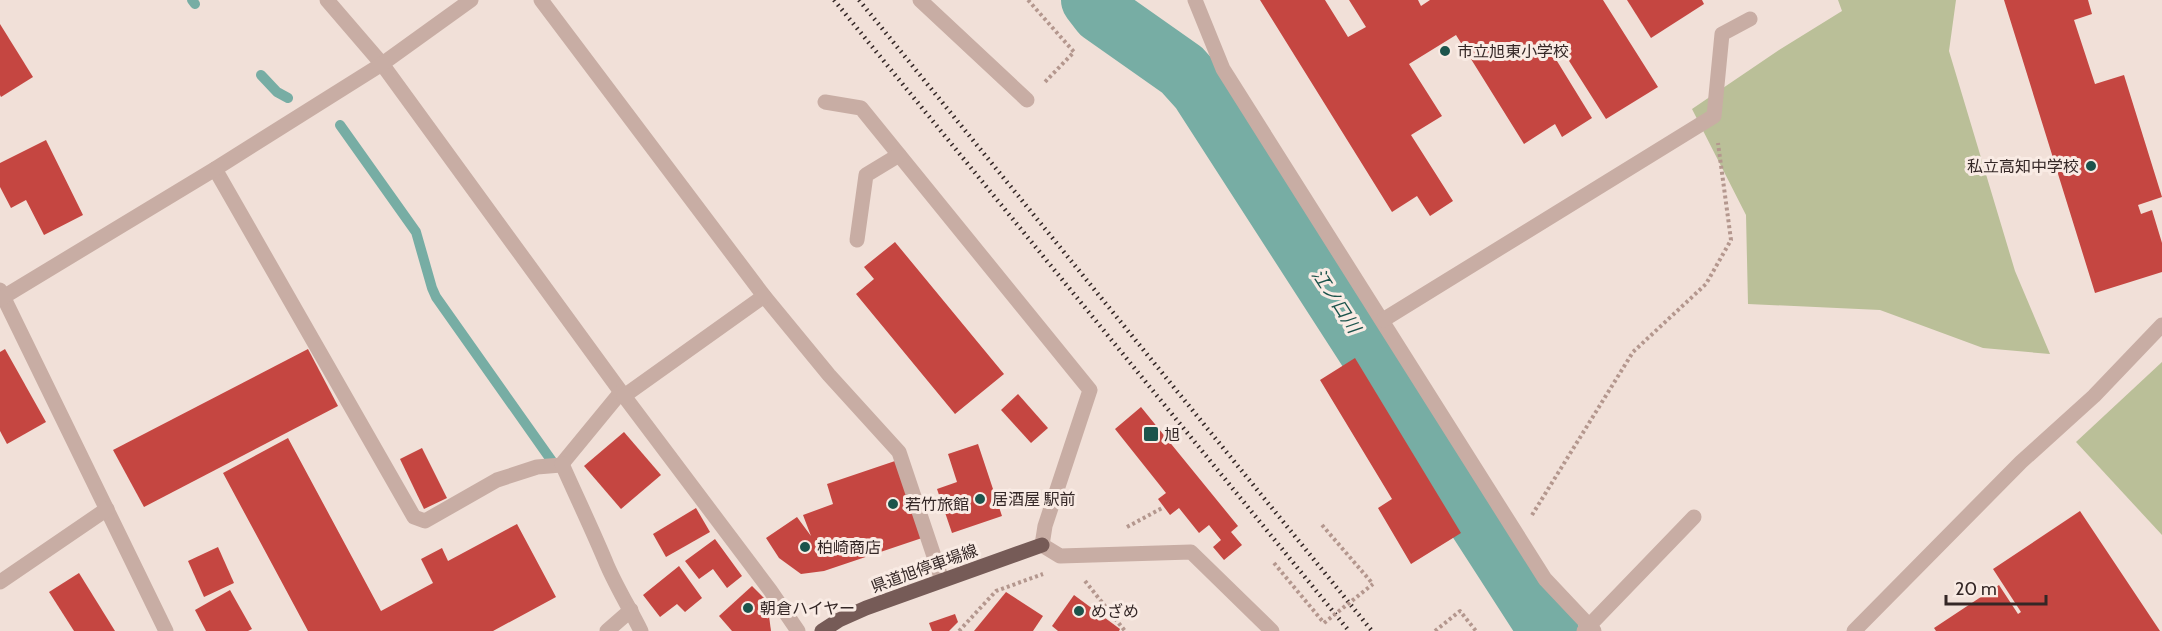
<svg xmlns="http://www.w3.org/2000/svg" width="2162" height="631" viewBox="0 0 2162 631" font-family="Cabin,'Noto Sans JP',sans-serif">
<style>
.green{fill:#babf98}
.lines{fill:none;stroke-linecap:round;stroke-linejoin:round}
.stream{stroke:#77ada4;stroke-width:10}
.river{stroke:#77ada4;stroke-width:60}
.building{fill:#c54641}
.path{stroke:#b4978e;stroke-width:4;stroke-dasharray:3 3;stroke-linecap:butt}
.minor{stroke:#c8ada4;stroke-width:15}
.major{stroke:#765b57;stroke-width:15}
.rail{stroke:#342726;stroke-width:4.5;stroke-dasharray:1.5 4.5;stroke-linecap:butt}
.path-bridge{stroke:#b4978e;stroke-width:4;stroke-dasharray:3 3;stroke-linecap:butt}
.poi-dot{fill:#1c544c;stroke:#f9ebe4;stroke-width:2}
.labels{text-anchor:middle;stroke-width:6;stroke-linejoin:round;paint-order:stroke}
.poi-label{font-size:16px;fill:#342726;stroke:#f9ebe4;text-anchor:start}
.street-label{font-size:16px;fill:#342726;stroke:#f9ebe4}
.water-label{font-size:18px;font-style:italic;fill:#1c544c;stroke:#f9ebe4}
</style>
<rect width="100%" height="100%" fill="#f1e0d8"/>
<!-- green -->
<g class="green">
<polygon points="1838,0 1956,0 1949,51 2015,271 2050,354 1983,348 1880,310 1748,304 1746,215 1692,109 1779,50 1842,11"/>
<polygon points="2162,362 2162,535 2076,442"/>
</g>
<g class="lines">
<!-- stream -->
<g class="stream">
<polyline points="192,0 195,4"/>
<polyline points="261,75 277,92 288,98"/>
<polyline points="340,125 416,232 432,288 436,297 554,464"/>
</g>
<!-- river -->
<polyline class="river" points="1091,0 1101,13 1182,70 1200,90 1549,631"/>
</g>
<!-- building -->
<g class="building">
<polygon points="1260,0 1325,0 1348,37 1366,27 1349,0 1418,0 1421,6 1430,0 1603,0 1658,87 1606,119 1557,42 1549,48 1592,118 1562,137 1555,124 1524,144 1456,35 1409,64 1442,116 1411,135 1453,201 1430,216 1417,196 1392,212"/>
<polygon points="1627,0 1702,0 1704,4 1651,38"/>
<polygon points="2004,0 2088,0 2092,14 2074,20 2095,84 2124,75 2162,197 2138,205 2141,214 2152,210 2162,243 2162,272 2095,293"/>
<polygon points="0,24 33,77 1,97 0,95"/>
<polygon points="46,140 83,215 44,235 26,200 11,208 0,187 0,163"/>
<polygon points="895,242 1004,374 955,414 856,294 874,279 864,267"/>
<polygon points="5,349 46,422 7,444 0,431 0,352"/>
<polygon points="308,349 338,406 144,507 113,450"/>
<polygon points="1355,358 1461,533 1411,564 1378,508 1392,499 1320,380"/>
<polygon points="1018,394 1048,428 1031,443 1001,410"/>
<polygon points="1141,407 1238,526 1231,532 1242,545 1224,560 1213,547 1221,540 1209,525 1199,533 1179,508 1170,515 1158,499 1166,493 1115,429"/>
<polygon points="624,432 661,475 621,509 584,466"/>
<polygon points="288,438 381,611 433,583 421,559 442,548 448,561 517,524 556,597 493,631 308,631 223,473"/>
<polygon points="978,444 1002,516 952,533 937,489 957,482 948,454"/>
<polygon points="422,448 447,498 424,509 400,459"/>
<polygon points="895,461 922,538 824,571 801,574 779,558 766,538 797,517 811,536 803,515 833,504 827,484"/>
<polygon points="696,508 710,532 666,557 653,534"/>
<polygon points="2080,511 2160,631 1936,631 1934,628 1999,585 2018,614 2021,612 1993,569"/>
<polygon points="715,539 742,576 727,588 713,569 699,579 685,561"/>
<polygon points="218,547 234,583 204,597 188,561"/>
<polygon points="679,566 702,598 685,612 677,604 660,617 643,595"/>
<polygon points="79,573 115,631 74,631 49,592"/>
<polygon points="752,586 767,601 771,631 732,631 719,616"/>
<polygon points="230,590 252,629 248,631 206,631 195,610"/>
<polygon points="1006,592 1043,616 1033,631 974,631"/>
<polygon points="1074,595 1120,629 1119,631 1058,631 1052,626"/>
<polygon points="955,614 958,622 949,631 932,631 929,623"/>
</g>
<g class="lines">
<!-- path -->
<g class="path">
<polyline points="1028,0 1074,52 1044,83"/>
<polyline points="1532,515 1633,352 1706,284 1731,240 1718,143"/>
<polyline points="1322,525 1373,584"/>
<polyline points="1127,527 1164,507"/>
<polyline points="1274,563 1324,623"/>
<polyline points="1085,581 1125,631"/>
<polyline points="959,631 996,591 1043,574"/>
<polyline points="1435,631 1460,611 1476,631"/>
</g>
<!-- minor -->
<g class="minor">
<polyline points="327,0 382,64 621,392 770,590 798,631"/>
<polyline points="541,0 764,296 829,375 899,452 942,580"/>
<polyline points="920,0 1027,100"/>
<polyline points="1195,0 1223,69 1545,579 1594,631"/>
<polyline points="825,102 861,108 1090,390 1045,526 1042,545 1060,556 1191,552 1272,631"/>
<polyline points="215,169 414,517 425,521 497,480 537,467 561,465 621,392"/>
<polyline points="857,240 866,175 899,155"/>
<polyline points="0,290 166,631"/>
<polyline points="0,299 215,169 382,64 471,0"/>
<polyline points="1383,320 1714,116 1722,34 1750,19"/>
<polyline points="624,396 764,296"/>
<path d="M562,464C577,498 593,531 607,565C617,588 630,609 641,631"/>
<polyline points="0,582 107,509"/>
<polyline points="607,631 631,610"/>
<polyline points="1584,631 1694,517"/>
<polyline points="1854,631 2021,462 2094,396 2162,325"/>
</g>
<!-- major -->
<polyline class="major" points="822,631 839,620 866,608 1042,545"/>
<!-- rail -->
<g class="rail">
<polyline points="834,0 1349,631"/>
<polyline points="859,0 1372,631"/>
</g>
<!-- path-bridge -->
<polyline class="path-bridge" points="1324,623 1373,584"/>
</g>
<!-- markers -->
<g class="poi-dot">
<circle cx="1445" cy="51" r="6"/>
<circle cx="2091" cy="166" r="6"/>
<rect x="1143" y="426" width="16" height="16" rx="3"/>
<circle cx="980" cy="499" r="6"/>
<circle cx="893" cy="504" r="6"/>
<circle cx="805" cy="547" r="6"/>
<circle cx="748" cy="608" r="6"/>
<circle cx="1079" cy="611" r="6"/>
</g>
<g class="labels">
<!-- poi labels -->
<g class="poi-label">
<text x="1457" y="57">市立旭東小学校</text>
<text x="2079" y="172" text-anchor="end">私立高知中学校</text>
<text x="1164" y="440">旭</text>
<text x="992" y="505">居酒屋 駅前</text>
<text x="905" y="510">若竹旅館</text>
<text x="817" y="553">柏崎商店</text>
<text x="760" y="614">朝倉ハイヤー</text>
<text x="1091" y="617">めざめ</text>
</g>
<!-- street labels -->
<g class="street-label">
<text transform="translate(924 568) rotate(-20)" y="6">県道旭停車場線</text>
</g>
<!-- water labels -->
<g class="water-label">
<text transform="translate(1336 301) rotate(57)" y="6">江ノ口川</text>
</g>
</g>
<!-- scale -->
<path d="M1946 595v9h100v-9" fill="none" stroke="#342726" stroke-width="3"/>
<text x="1955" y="595" font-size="18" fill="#342726" stroke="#f9ebe4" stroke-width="4.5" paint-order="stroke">20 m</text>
</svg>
